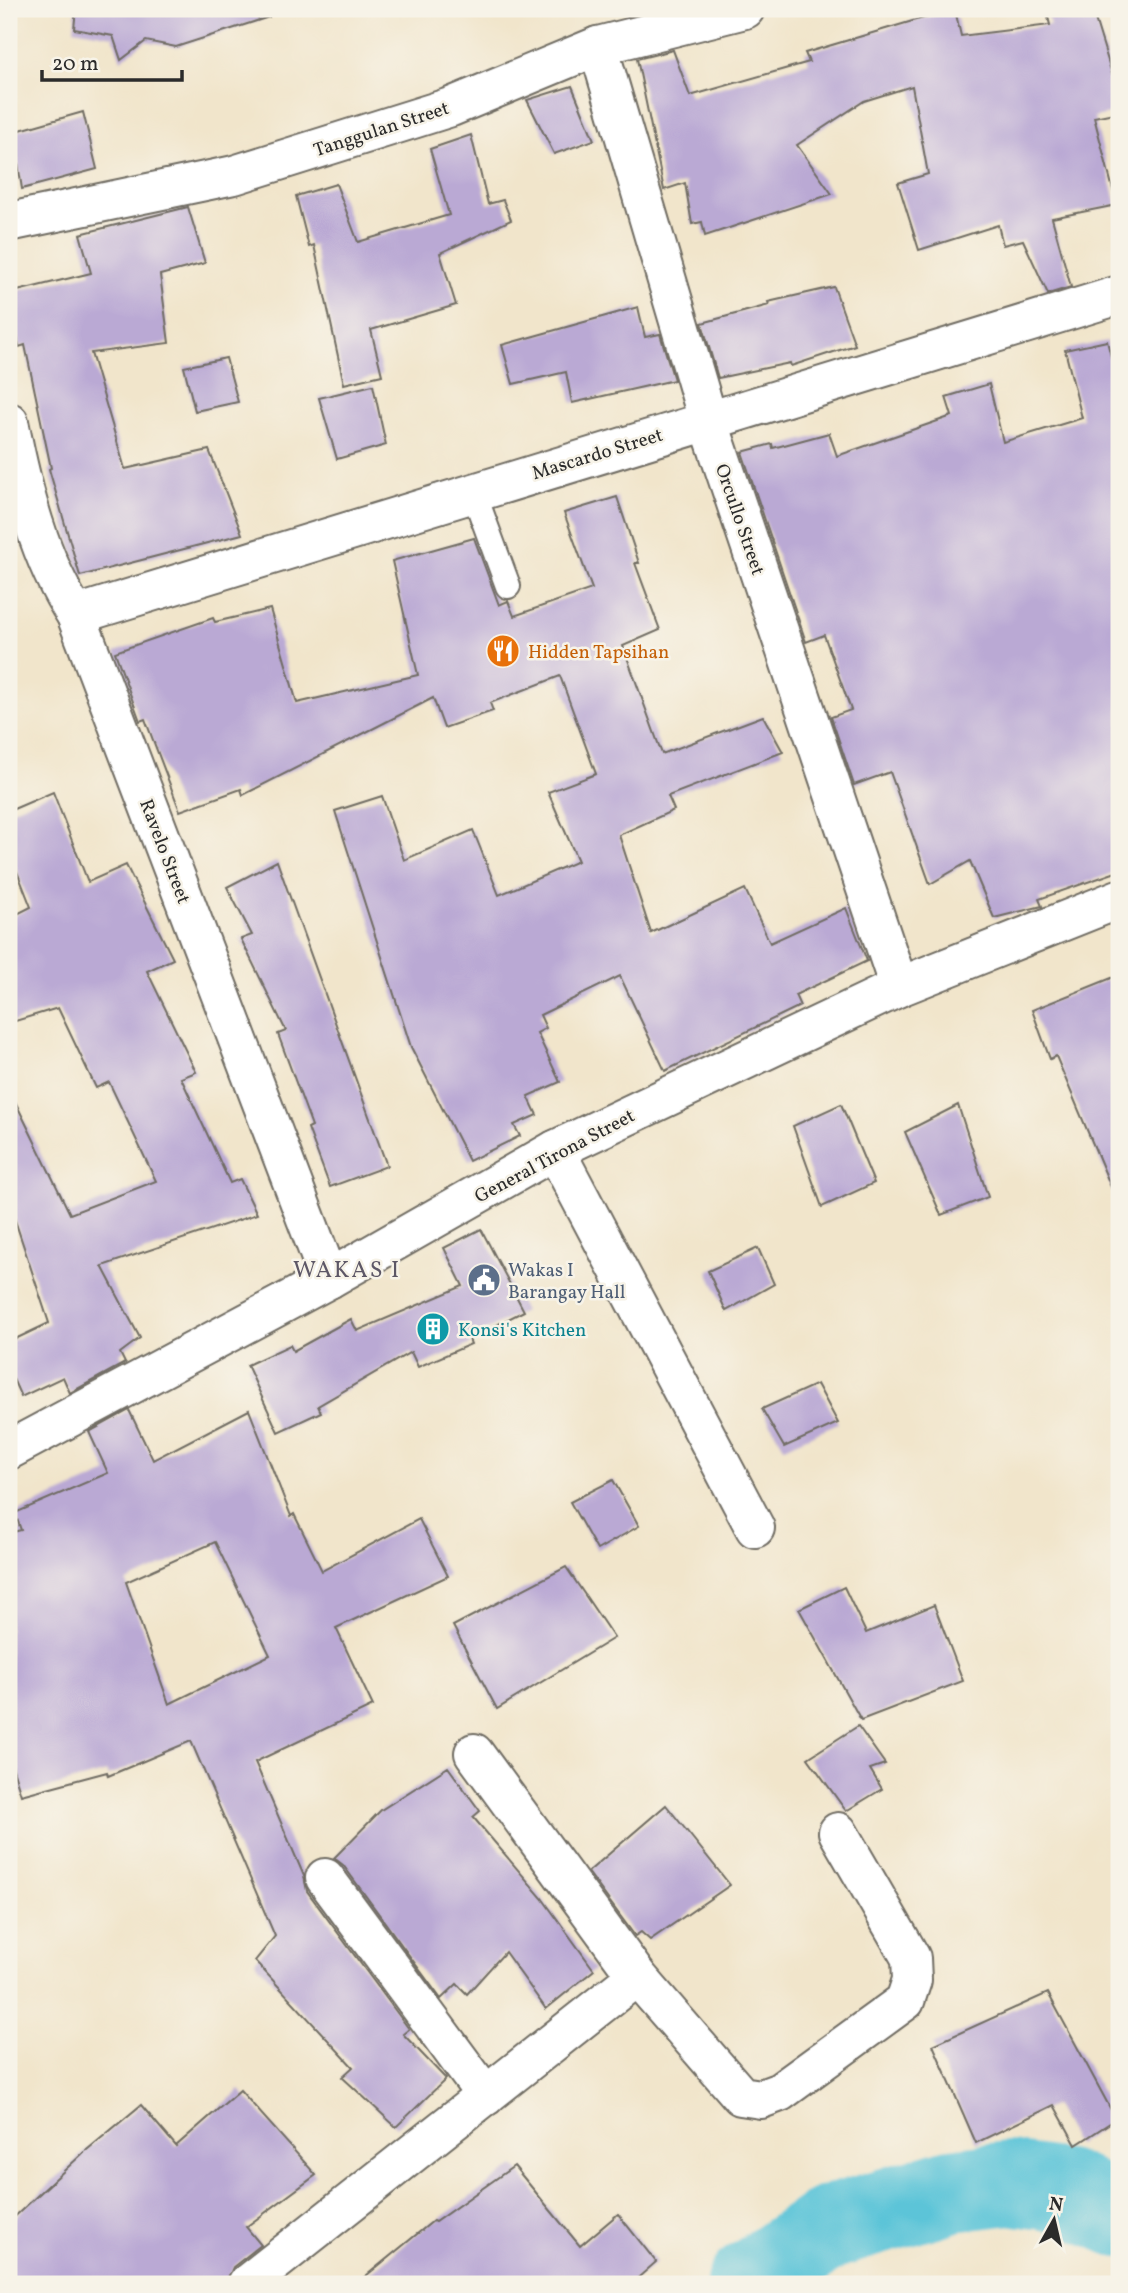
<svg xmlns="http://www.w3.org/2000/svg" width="1128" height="2293" viewBox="0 0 1128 2293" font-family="Vollkorn,serif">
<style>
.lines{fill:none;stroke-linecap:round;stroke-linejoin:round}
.river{stroke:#5bc4d8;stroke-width:84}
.building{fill:#baa9d4;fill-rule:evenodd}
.lane-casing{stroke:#706c63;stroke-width:28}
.street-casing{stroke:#706c63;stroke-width:42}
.lane{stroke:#fff;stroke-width:24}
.street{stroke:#fff;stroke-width:38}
.labels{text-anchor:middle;stroke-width:5;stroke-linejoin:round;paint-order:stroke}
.street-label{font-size:19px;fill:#2b2b2b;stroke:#f7f3e8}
.food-label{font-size:19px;fill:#c56008;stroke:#f7f3e8;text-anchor:start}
.service-label{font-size:19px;fill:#4e5e75;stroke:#f7f3e8;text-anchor:start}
.culture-label{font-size:19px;fill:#0d838f;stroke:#f7f3e8;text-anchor:start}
.quarter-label{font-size:23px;letter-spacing:2px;fill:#5d5766;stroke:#f7f3e8}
</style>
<rect width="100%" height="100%" fill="#f7f3e8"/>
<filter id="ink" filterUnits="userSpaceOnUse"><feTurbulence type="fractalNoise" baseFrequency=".0143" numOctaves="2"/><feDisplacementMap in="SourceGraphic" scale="14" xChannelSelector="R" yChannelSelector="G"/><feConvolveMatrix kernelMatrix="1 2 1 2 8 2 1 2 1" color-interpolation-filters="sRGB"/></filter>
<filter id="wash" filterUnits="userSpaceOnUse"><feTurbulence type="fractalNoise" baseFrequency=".00686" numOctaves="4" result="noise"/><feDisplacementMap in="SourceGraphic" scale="28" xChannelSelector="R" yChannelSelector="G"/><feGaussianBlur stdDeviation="1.57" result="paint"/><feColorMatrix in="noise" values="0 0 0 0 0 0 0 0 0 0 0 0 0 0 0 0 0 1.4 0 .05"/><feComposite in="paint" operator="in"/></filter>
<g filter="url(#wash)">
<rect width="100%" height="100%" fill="#f1e5cb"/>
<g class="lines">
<!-- river -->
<polyline class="river" points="748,2284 828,2228 952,2190 1009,2183 1065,2191 1119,2215"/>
</g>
<g id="blocks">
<!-- building -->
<g class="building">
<polygon points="76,9 268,9 269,17 176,47 146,41 121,60 113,36 74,29"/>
<polygon points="627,9 656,9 628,16"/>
<polygon points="1046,9 1092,9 1112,74 1119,73 1119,112 1094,117 1117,205 1052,218 1071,287 1048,294 1023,240 1003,245 998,225 919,250 898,183 928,174 912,86 864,101 797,145 832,194 705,236 702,222 692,224 685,183 664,190 637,59 673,50 690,96 809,62 805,53 916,20 955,10 961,36 1050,25"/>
<polygon points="572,86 594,140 554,154 527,100"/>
<polygon points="83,112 97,169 22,189 13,132"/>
<polygon points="471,135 488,204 503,200 511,220 440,253 456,305 371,330 382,375 344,384 314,245 309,247 296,196 336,184 358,242 449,215 430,149"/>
<polygon points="188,207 205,263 160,275 169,343 91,353 125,469 209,450 242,534 80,576 49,469 51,468 25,345 19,347 9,293 91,273 80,234"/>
<polygon points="834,287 855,345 791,366 790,363 718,378 702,323 769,305 768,302"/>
<polygon points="638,307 645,337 660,334 674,380 572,403 566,372 513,384 502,345"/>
<polygon points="1107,341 1119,388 1119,871 1039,899 1042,906 994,918 970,861 930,884 890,772 854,785 831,717 851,710 824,635 806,642 742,452 772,444 773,448 829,433 837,456 952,416 946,397 989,384 1003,442 1082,418 1065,350"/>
<polygon points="226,358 238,402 195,411 184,367"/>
<polygon points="373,385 386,445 337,459 319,398"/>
<polygon points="617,497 639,563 635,563 660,630 623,646 662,754 763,716 783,752 668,796 674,810 619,835 651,933 745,889 770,943 846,908 867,961 795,995 800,1006 665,1071 620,976 540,1015 546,1028 537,1033 560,1082 528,1096 537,1115 514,1125 520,1136 469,1161 411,1047 335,811 382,796 404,860 473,830 499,895 578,861 548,792 596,774 560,676 490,703 493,711 444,728 433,698 243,795 241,789 180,811 145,719 140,721 115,652 213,618 215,622 270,609 297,703 418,675 392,561 474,538 499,605 508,601 514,616 592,589 564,513"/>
<polygon points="53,792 88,882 126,865 173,959 147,971 196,1072 181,1078 230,1183 240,1179 257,1214 102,1266 140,1338 120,1353 125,1363 70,1393 63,1377 21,1397 9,1370 9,1342 49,1323 9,1202 9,1089 70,1214 156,1181 109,1082 96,1088 58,1008 9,1023 9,918 31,907 9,851 9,811"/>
<polygon points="277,861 387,1166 330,1187 308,1128 312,1126 278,1034 286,1031 241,939 252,935 227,887"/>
<polygon points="1119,975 1119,1206 1056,1056 1050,1059 1032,1010"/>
<polygon points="841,1104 874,1183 822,1207 793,1126"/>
<polygon points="958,1105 988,1197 941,1215 905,1132"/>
<polygon points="481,1229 524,1311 469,1339 471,1344 418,1367 411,1352 318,1406 321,1412 278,1432 247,1365 290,1345 293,1351 351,1319 357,1331 463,1286 444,1248"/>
<polygon points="758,1248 774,1284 726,1311 708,1271"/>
<polygon points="817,1384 838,1423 784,1447 762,1409"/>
<path d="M129,1410L153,1460L249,1410L291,1516L294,1514L322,1571L419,1519L448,1576L336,1628L373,1706L255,1762L304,1876L307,1891L409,2029L403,2034L446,2079L396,2127L342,2077L353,2067L255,1961L275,1936L191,1741L108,1776L107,1772L21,1795L9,1756V1533L21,1530L15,1513L108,1473L89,1432ZM215,1542L270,1655L169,1704L126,1582Z"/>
<polygon points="613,1480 639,1526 597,1550 570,1502"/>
<polygon points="566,1567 614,1638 497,1709 453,1626"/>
<polygon points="844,1587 866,1633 934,1605 963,1681 861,1720 799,1609"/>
<polygon points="858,1726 885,1764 870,1769 882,1789 846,1811 808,1758"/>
<polygon points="448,1767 480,1811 473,1817 542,1898 594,1970 546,2009 505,1952 467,1994 457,1984 441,1999 343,1865 334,1858 381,1810"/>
<polygon points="666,1805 730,1885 650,1940 641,1932 635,1936 588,1872"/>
<polygon points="1048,1993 1116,2119 1076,2145 1054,2105 976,2143 933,2045"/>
<polygon points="240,2090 316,2175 246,2227 261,2245 233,2267 226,2284 9,2284 9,2222 82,2154 141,2105 176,2146"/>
<polygon points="514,2166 580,2246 618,2214 656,2262 631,2284 356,2284 433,2221 435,2222"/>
</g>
</g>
</g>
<g filter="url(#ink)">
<use href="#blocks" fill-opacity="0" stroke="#706c63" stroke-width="2"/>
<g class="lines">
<defs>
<polyline id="lane" points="473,491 508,586"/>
<g id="street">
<polyline points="598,46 708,420 899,987"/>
<polyline points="9,222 234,175 451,107 598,46 745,9"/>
<path d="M9,422C22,488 39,559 76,615L329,1279"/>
<polyline points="76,615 1119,295"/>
<polyline points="555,1150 755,1528"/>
<polyline points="9,1450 329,1279 555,1150 899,987 1119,899"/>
<polyline points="474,1753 637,1976 741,2096 761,2099 780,2092 905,2001 912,1980 911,1958 838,1832"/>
<polyline points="325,1878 486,2096"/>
<polyline points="247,2284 637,1976"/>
</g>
</defs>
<!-- lane casing -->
<use href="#lane" class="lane-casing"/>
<!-- street casing -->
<use href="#street" class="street-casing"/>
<!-- lane -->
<use href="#lane" class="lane"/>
<!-- street -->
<use href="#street" class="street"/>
</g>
</g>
<!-- icons -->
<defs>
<symbol id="restaurant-disc" viewBox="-11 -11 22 22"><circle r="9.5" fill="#e8710a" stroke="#f7f3e8"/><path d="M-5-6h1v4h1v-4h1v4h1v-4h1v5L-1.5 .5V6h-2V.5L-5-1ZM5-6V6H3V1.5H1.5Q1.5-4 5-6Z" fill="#fff"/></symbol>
<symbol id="civic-disc" viewBox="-11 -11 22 22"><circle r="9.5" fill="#5c6f8a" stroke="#f7f3e8"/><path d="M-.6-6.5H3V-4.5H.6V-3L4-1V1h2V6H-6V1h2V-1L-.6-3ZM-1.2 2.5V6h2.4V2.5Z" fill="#fff"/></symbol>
<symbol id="building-disc" viewBox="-11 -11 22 22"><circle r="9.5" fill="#0f9aa8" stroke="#f7f3e8"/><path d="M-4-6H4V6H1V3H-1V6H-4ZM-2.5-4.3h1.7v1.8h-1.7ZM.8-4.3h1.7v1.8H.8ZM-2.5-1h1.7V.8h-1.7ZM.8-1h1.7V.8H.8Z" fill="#fff"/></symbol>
</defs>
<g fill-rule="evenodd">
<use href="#restaurant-disc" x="484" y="632" width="38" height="38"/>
<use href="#civic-disc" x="465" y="1261" width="38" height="38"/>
<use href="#building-disc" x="414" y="1310" width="38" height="38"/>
</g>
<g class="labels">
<!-- street labels -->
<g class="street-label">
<text transform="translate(381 128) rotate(-18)" y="7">Tanggulan Street</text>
<text transform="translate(597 453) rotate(-17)" y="7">Mascardo Street</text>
<text transform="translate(741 519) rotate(71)" y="7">Orcullo Street</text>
<text transform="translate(166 851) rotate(69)" y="7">Ravelo Street</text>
<text transform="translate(554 1155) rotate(-28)" y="7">General Tirona Street</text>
</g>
<!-- food labels -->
<g class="food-label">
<text x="528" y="658">Hidden Tapsihan</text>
</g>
<!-- service labels -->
<g class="service-label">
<text x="508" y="1276">Wakas I<tspan x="508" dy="22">Barangay Hall</tspan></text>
</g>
<!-- culture labels -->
<g class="culture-label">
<text x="458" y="1336">Konsi's Kitchen</text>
</g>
<!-- quarter labels -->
<g class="quarter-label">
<text x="347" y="1277">WAKAS I</text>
</g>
</g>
<!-- margin -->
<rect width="1128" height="2293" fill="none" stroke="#f7f3e8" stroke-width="35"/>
<!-- north arrow -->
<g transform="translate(1054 2220) rotate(8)" stroke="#f7f3e8" stroke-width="5" paint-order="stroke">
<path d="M0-5L12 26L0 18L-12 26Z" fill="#2b2b2b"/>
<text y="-10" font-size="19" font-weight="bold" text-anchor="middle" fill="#2b2b2b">N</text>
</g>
<!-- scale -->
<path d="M42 70v10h140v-10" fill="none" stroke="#2b2b2b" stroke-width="3.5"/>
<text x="52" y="70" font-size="21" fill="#2b2b2b" stroke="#f7f3e8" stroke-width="5" paint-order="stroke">20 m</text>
</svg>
